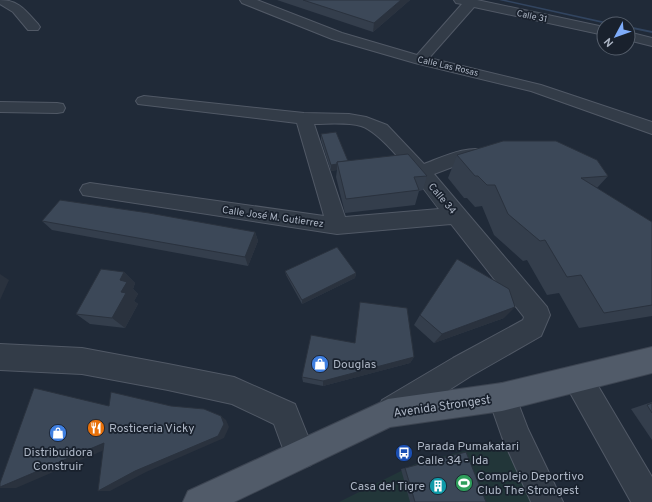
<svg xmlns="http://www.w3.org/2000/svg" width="652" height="502" viewBox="0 0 652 502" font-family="Overpass,sans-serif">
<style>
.green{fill:#223639}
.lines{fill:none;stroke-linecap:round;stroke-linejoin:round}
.stream{fill:#324560;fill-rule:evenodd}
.minor-casing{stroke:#515966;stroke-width:2}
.major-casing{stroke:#3d4552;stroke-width:2}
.minor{fill:#333c48;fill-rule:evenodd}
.major{fill:#515b69;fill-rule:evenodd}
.wall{fill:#343e4c}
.shaded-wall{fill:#2a323e}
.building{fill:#3c4858;stroke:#2a323e}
.labels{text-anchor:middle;stroke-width:3.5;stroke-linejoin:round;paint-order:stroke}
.far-street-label{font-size:9px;fill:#adb6c5;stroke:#19212d}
.street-label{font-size:10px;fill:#adb6c5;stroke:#19212d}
.near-poi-label{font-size:12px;fill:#adb6c5;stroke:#19212d;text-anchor:start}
.near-street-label{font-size:12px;fill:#adb6c5;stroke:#19212d}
</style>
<rect width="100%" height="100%" fill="#202a38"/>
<!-- green -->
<polygon class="green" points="517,437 561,502 339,502 415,464"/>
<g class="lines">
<!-- stream -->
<g class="stream">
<polygon points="499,0 506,0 615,24 607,24"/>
<polygon points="628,26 652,31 652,33 628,28"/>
</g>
<defs>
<g id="minor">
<path d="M0,0C19,0 26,11 38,24L40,27L38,30H28L13,12L0,4Z"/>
<polygon points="240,0 257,0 342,33 417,55 462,4 456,3 454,0 477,0 604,27 604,35 474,7 429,58 541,85 652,122 652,134 531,91 415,63 332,39 242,3"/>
<polygon points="628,32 652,38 652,46 628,40"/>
<path d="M144,96L304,113L349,114L366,117L387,125L424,164C445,156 468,144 490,151L493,155L490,159L463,163L434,174L547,307L550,315L541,336L471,376L402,420L392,424L382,420L378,410L382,400L453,358L523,320L524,317L451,224L337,234L83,195L80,190L83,185L90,183L324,216L297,123L138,104L136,101L138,98ZM314,124C329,124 346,122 361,126C384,133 423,188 439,209L345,217Z"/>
<polygon points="0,102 57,103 63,104 65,108 63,112 57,113 0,112"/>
<polygon points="0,344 82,348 168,364 234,377 295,404 315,454 311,465 300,469 289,465 274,424 232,404 168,390 82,374 0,370"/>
<polygon points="578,365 588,369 652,477 652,502 631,502 568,389 564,379 568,369"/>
<polygon points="502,383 512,387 528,429 563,502 531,502 502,437 488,397 492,387"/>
</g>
<polygon id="major" points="652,347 652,373 502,411 390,427 234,502 183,502 188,491 388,399 502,383"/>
</defs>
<!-- minor casing -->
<use href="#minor" class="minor-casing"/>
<!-- major casing -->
<use href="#major" class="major-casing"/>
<!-- minor -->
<use href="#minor" class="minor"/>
<!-- major -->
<use href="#major" class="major"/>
</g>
<!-- wall -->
<g class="wall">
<polygon points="277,0 410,0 373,32"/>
<polygon points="321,134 348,161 427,176 423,190 419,191 415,205 345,213 336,177 337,170 331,171 321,140"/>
<polygon points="457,155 608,176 597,188 652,222 652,316 579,328 559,293 547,295 527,260 523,261 494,235 482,206 475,207 467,198 464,198 448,178"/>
<polygon points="42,221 255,232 258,241 248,266 52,230"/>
<polygon points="285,271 356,273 355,278 302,304 286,275"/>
<polygon points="124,272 135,283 133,289 138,294 134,301 138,304 125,328 90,324 76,314"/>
<polygon points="360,302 414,357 410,363 323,386 303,382 302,377 355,343"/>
<polygon points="420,315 504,318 434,343 414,325"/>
<polygon points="652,402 652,440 631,409"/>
<polygon points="466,452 486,502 410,502 401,469"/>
</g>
<!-- shaded-wall -->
<g class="shaded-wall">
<polygon points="401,0 410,0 373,32 374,23"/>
<polygon points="337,164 337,170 331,171 331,165"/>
<polygon points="255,232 258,241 248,266 245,257"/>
<polygon points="124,272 135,283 133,289 138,294 134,301 138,304 125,328 112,318 121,292 120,280"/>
<polygon points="356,273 355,278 302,304 302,300"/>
<polygon points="0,274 9,280 0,300"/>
<polygon points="515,307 504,318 434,343 442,334"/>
<polygon points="414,357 410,363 323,386 323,381"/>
<polygon points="221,416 226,420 229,427 224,438 146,472 110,491 98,491"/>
<polygon points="104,443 116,445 16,488 0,488 0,487"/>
</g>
<!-- building -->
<g class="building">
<polygon points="303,0 401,0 374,23"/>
<polygon points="336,132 348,161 337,162 337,164 331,165 321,134"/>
<polygon points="503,141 556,141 597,160 608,176 581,178 652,222 652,305 604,313 581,275 567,277 545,240 540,241 508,214 495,185 487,185 478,176 475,176 457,155"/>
<polygon points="408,154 427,176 414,177 419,190 346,199 337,162"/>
<polygon points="60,200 149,213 255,232 245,257 42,221"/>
<polygon points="337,247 356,273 302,300 285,271"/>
<polygon points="457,259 509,289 515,307 442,334 420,315"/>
<polygon points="101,269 124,272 120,280 127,282 121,292 126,293 112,318 76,314"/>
<polygon points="360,302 407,308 414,357 323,381 302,377 311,335 355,343"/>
<polygon points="34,388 109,406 111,392 171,406 204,409 221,416 224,424 218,436 135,471 98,491 104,443 0,487 0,483"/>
<polygon points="652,403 652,413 647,405"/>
<polygon points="466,452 486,502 415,502 405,468"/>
</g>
<!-- icons -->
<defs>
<symbol id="shop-disc" viewBox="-11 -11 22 22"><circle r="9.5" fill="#3f7fe0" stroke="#19212d"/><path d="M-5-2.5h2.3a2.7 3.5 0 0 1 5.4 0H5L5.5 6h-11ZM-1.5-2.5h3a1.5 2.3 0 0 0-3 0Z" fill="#fff"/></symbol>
<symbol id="restaurant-disc" viewBox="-11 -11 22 22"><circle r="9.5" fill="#e8710a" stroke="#19212d"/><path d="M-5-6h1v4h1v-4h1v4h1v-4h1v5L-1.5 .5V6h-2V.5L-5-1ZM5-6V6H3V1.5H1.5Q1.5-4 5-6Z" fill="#fff"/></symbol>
<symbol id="bus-disc" viewBox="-11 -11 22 22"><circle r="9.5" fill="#1a4fb4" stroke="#19212d"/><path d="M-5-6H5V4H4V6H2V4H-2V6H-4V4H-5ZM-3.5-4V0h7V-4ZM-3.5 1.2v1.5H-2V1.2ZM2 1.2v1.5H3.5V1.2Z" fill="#fff"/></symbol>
<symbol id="stadium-disc" viewBox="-11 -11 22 22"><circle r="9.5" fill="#2e9e5b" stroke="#19212d"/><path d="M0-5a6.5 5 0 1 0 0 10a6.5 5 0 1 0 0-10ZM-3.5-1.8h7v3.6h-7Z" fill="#fff"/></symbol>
<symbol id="building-disc" viewBox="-11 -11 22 22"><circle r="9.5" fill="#0f9aa8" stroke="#19212d"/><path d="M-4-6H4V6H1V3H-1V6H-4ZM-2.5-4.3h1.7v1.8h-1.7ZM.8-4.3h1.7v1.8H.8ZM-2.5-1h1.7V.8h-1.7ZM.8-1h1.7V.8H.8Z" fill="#fff"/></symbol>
</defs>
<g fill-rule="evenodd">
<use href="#shop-disc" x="310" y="354" width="20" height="20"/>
<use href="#restaurant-disc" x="86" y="418" width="20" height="20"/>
<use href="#shop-disc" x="48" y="423" width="20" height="20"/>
<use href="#bus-disc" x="394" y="443" width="20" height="20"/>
<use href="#stadium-disc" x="454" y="473" width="20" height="20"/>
<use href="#building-disc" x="428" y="476" width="20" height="20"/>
</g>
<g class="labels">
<!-- far-street labels -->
<g class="far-street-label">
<text transform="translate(532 16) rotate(12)" y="3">Calle 31</text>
<text transform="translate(448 66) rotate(13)" y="3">Calle Las Rosas</text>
</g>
<!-- street labels -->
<g class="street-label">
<text transform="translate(443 198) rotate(50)" y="4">Calle 34</text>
<text transform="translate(273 216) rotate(8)" y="4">Calle José M. Gutierrez</text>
</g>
<!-- near-poi labels -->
<g class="near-poi-label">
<text x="333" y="368">Douglas</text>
<text x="109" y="432">Rosticeria Vicky</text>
<text x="417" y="450">Parada Pumakatari<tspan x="417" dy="14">Calle 34 - Ida</tspan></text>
<text x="58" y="456" text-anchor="middle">Distribuidora<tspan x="58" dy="14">Construir</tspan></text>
<text x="477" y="480">Complejo Deportivo<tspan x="477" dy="14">Club The Strongest</tspan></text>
<text x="425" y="490" text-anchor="end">Casa del Tigre</text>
</g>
<!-- near-street labels -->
<g class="near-street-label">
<text transform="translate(442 406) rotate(-8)" y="4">Avenida Strongest</text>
</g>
</g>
<!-- north arrow -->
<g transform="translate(616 36) rotate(229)"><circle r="19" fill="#19212d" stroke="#545d6a"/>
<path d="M0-3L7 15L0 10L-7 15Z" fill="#7eacfa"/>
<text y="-6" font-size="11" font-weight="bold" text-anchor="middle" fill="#adb6c5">N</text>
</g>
</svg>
